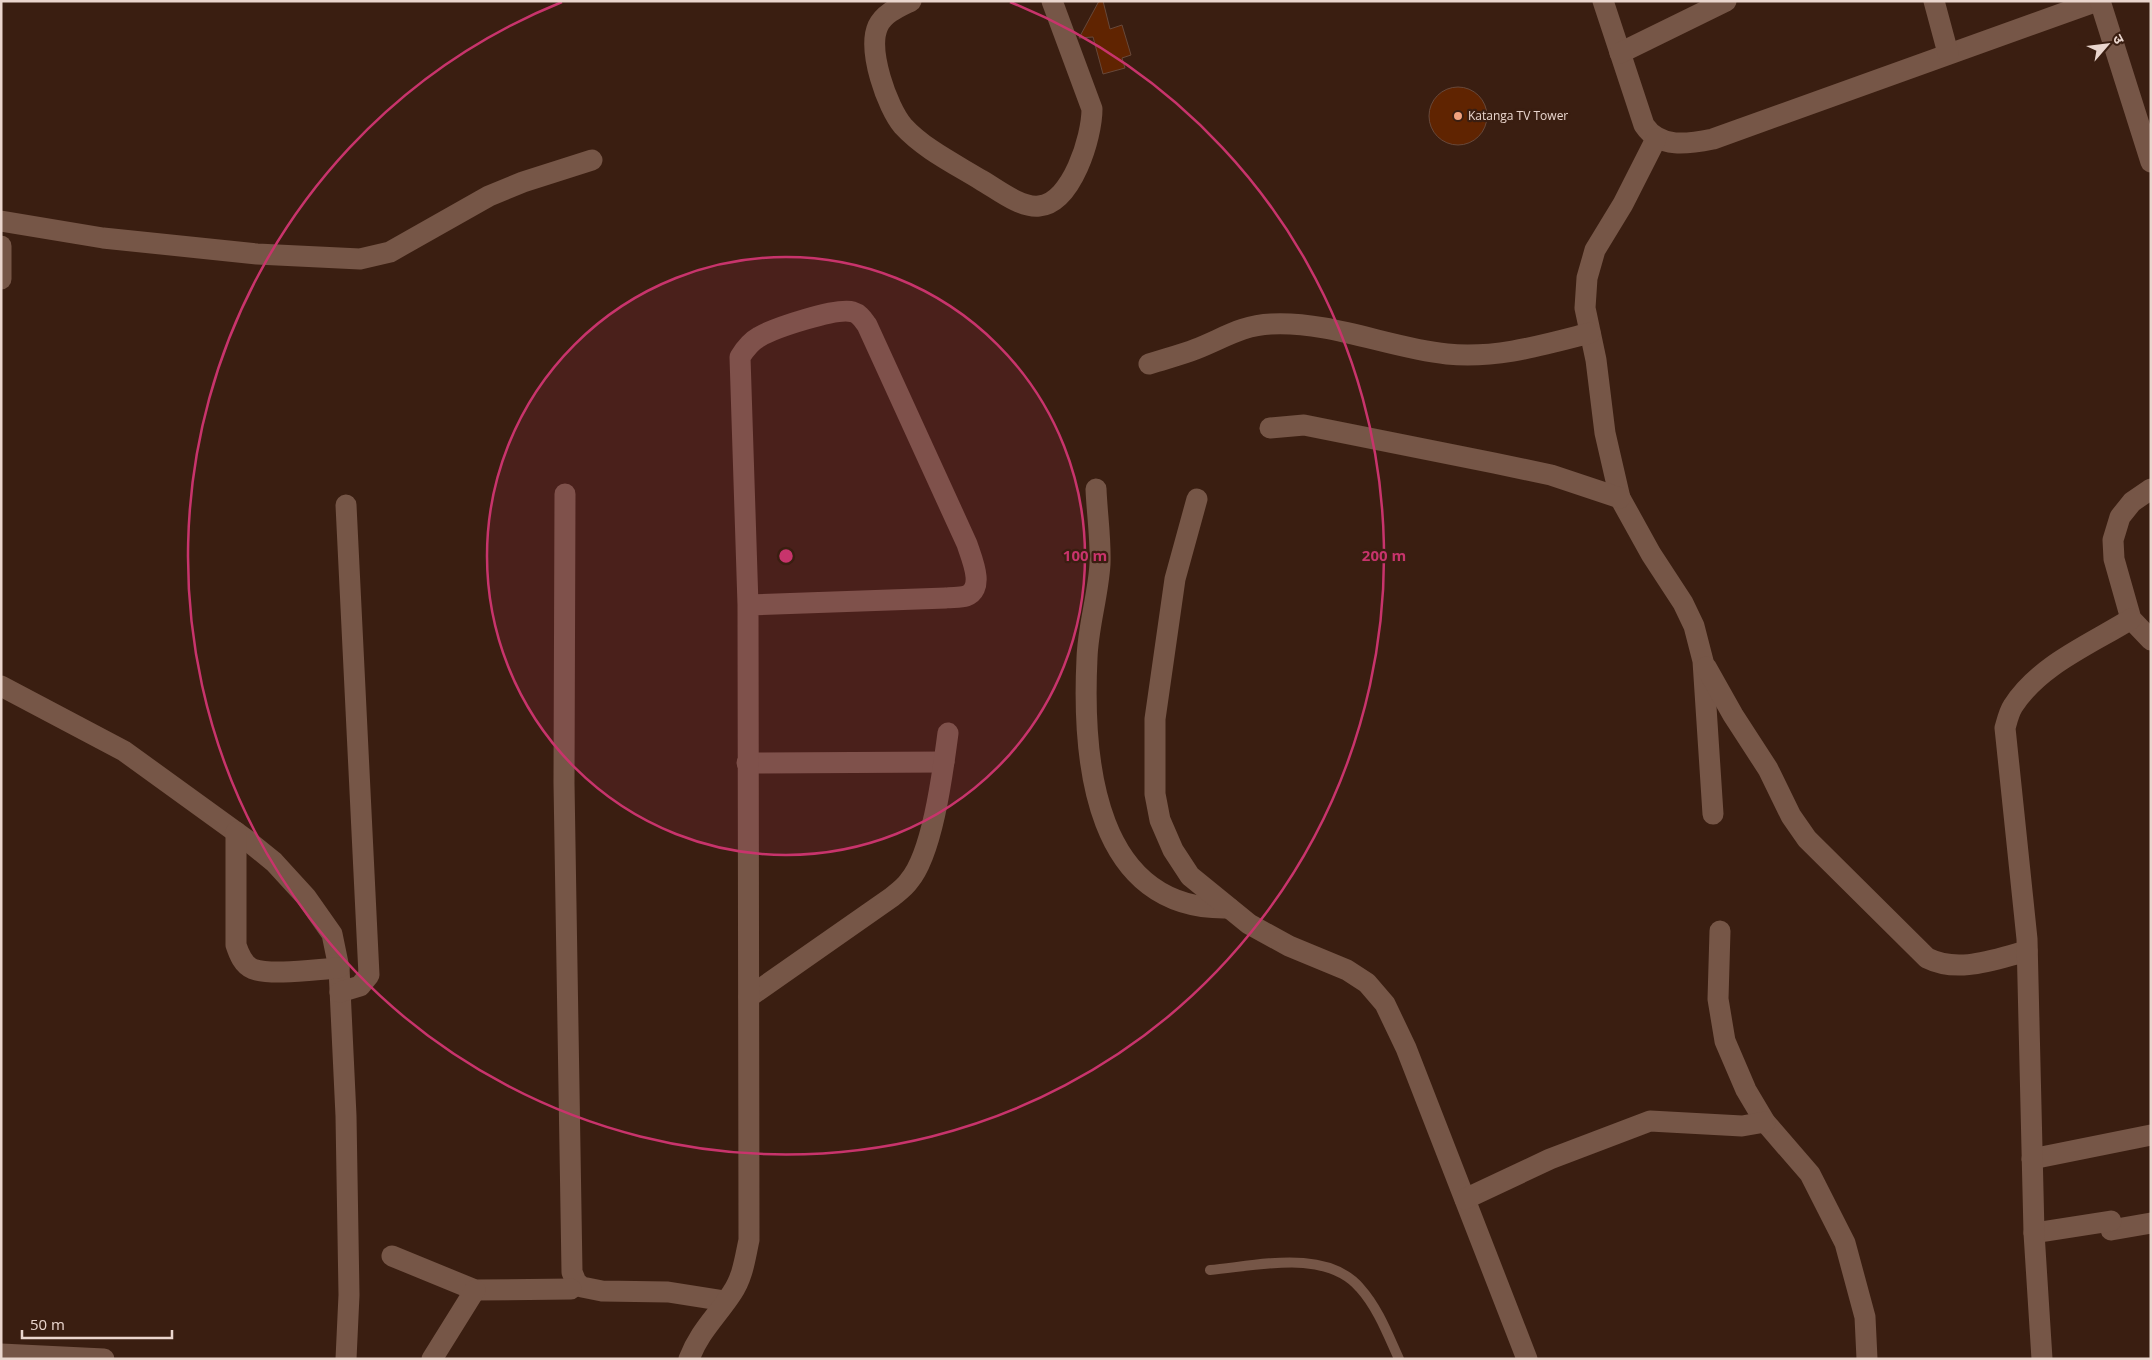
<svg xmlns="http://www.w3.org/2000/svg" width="2152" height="1360" viewBox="0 0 2152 1360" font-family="'Open Sans','Noto Sans Devanagari',sans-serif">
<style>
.building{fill:#602401;stroke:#67483a}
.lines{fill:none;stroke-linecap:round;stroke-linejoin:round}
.service{stroke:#765647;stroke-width:10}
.minor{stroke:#765647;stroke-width:21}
.ring{fill:none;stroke:#c8346c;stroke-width:2.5}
.poi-dot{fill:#f1a17d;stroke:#3a1e11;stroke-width:2}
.labels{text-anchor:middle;stroke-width:4.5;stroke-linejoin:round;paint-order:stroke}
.poi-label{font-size:12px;fill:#ead6ce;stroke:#3a1e11;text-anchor:start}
.centre{fill:#c8346c;stroke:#3a1e11;stroke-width:2.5}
.ring-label{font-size:15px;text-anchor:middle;font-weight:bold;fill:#c8346c;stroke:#3a1e11;stroke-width:4.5;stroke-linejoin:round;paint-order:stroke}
</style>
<rect width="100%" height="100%" fill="#3a1e11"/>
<!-- building -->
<g class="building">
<polygon points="1099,1 1103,1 1110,29 1122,25 1131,55 1122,58 1125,68 1103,74 1093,37 1079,38"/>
<circle cx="1458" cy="116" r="29"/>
</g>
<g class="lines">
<!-- service -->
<path class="service" d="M1210,1270C1256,1266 1326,1248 1360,1288C1378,1308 1388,1335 1399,1359"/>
<!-- minor -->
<g class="minor">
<path d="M911,1C899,7 884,13 878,26C867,50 887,107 903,126C924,149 955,164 981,180C997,189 1020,208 1039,206C1072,203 1092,137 1092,109L1052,1"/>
<path d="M1603,1L1644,125C1660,149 1688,144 1713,139L2097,1"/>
<polyline points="1934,1 1948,53"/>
<polyline points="2100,1 2151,162"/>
<polyline points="1620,53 1726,1"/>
<polyline points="1656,139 1623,204 1595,250 1587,278 1585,308 1596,360 1605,433 1620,498 1651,554 1683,603 1694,626 1703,661 1713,814"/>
<polyline points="1,221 103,238 257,254 360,259 390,252 489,196 523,182 592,160"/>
<polyline points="1,246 1,279"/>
<path d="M1149,364C1164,359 1181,355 1196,349C1222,339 1242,325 1271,324C1331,321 1389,348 1447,354C1496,359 1543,345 1590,333"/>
<polyline points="1270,428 1304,425 1494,463 1551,475 1620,498"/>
<path d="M1096,489C1097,514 1101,540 1100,564C1098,596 1088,627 1087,658C1082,760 1094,912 1229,908"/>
<polyline points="2151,489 2132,502 2120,517 2113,540 2114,559 2131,619 2151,640"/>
<polyline points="565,494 564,783 572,1272 576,1282 582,1287 602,1291 668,1292 725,1301"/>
<polyline points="1197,499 1175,579 1155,719 1155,794 1160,820 1173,850 1190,876 1249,924 1289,946 1347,970 1367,983 1385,1004 1406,1048 1527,1359"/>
<path d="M1706,667L1733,715L1768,769L1791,816L1807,839L1927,958C1959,974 1995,959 2027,951"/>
<polyline points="1,686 124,751 247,840 274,862 306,897 332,934 339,968 346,1116 349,1295 346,1359"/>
<polyline points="747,763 944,762"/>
<path d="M236,832V945C239,954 243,965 253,969C272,976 318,969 339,968"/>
<polyline points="1720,931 1718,999 1725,1041 1746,1090 1765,1122 1810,1174 1845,1243 1865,1317 1867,1359"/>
<polyline points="340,992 360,986 369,975 346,505"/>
<path d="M749,997L892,897C898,892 905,887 909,881C933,853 943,770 948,733"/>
<polyline points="2032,1159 2151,1135"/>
<polyline points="1465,1199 1550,1159 1650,1121 1742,1126 1765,1122"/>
<polyline points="2111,1230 2151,1223"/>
<polyline points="2034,1233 2111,1221"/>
<polyline points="392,1256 475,1290 571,1289"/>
<polyline points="1,1354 104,1359"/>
<polyline points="432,1359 475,1290"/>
<path d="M689,1359C699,1332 717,1316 732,1293C743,1277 745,1258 749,1240L748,605L740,357C745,349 750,342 759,337C774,328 837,307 853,312C860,314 863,320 867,325L967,544C971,557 986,589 966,596C960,598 952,597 946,598L748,605"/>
<path d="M2042,1359L2034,1233L2027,939L2005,728C2007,721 2009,712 2013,706C2039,665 2091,644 2131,619"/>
</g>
</g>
<!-- distance rings -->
<circle cx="786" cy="556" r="299" fill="#c8346c" fill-opacity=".12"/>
<g class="ring">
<circle cx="786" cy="556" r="299"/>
<path d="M1010 2A598 598 0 1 1 562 2"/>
</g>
<!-- markers -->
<circle class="poi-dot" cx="1458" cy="116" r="5"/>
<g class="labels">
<!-- poi labels -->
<g class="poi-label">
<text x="1468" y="120">Katanga TV Tower</text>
</g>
</g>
<circle cx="786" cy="556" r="8" class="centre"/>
<g class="ring-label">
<text x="1085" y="561">100 m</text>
<text x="1384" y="561">200 m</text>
</g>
<!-- border -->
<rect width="2152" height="1360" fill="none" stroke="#ead6ce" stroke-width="5"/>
<!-- north arrow -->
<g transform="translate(2107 45) rotate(62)" stroke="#3a1e11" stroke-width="4" paint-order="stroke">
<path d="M0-4L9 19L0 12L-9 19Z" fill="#ead6ce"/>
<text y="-8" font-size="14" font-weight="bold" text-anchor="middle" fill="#ead6ce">उ</text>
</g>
<!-- scale -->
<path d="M22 1330v8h150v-8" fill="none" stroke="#ead6ce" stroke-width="2.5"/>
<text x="30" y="1330" font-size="15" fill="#ead6ce" stroke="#3a1e11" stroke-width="4" paint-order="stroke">50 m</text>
</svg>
